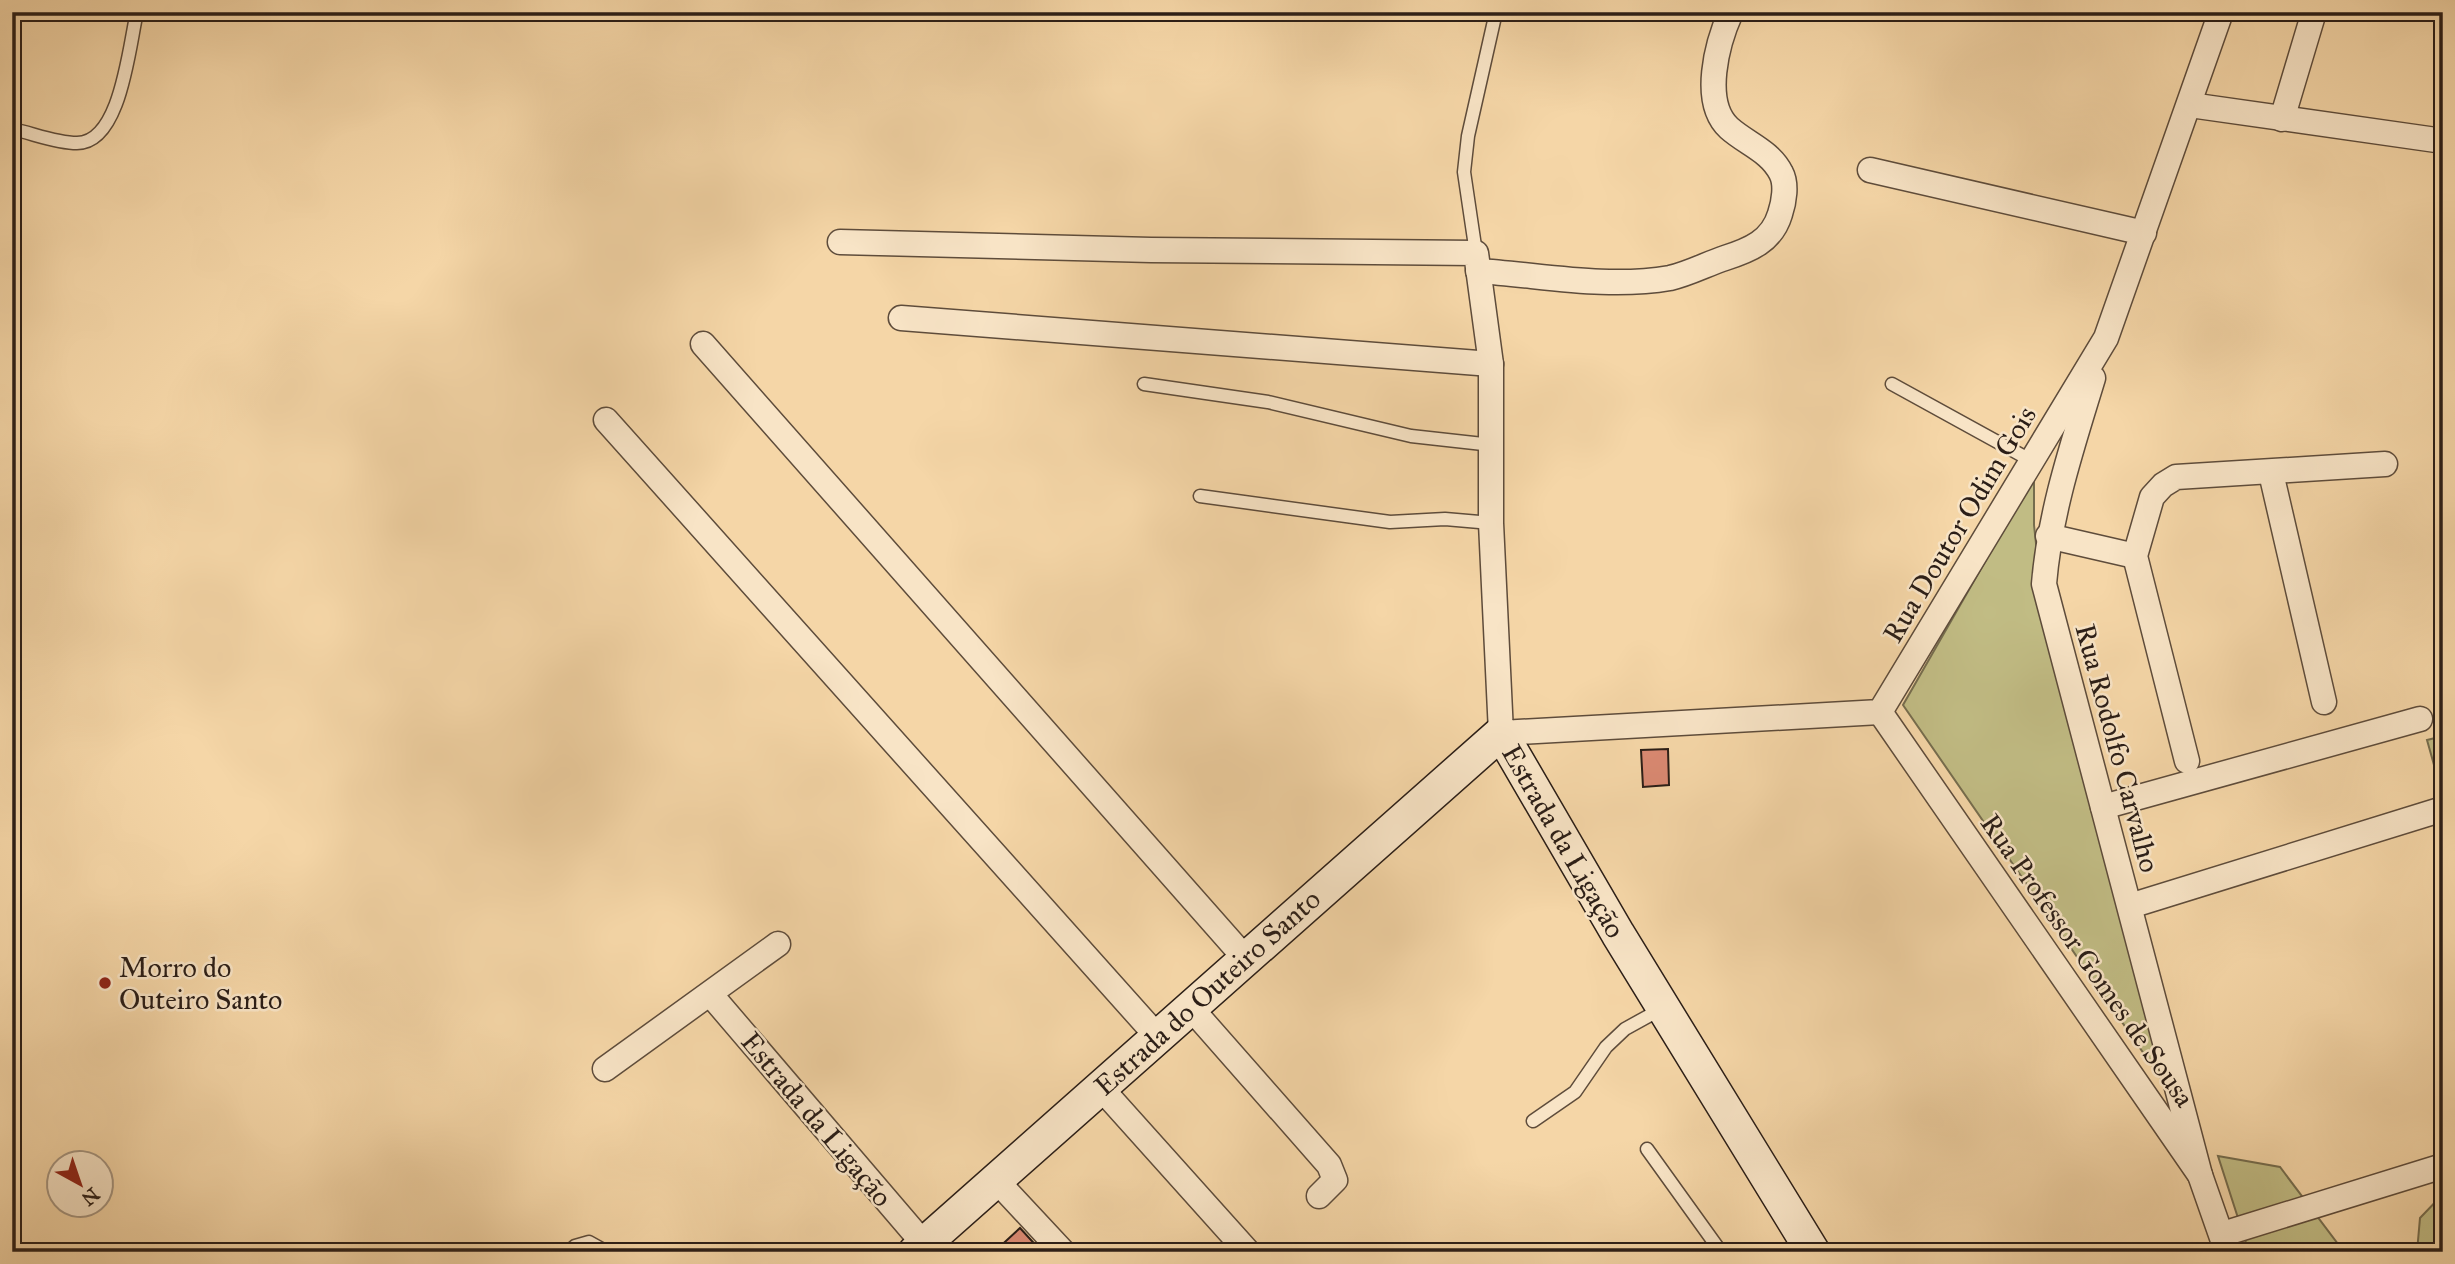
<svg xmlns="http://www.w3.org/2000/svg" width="2455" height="1264" viewBox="0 0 2455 1264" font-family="'IM FELL Great Primer',serif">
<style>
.green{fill:#c1bc84;stroke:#766d4e;stroke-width:2}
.building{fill:#da8972;stroke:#2b1e17;stroke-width:2}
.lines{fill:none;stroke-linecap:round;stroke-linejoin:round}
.lane-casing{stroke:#5e4c3b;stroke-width:15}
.street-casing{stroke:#5e4c3b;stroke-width:27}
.secondary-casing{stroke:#2b1e17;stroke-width:36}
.lane{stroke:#f8e4c6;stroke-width:12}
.street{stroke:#f8e4c6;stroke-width:24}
.secondary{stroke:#f8e4c6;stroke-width:33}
.poi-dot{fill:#8f2418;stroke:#f8e4c6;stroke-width:2.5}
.labels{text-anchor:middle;stroke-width:5;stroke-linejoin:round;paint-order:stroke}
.street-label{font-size:28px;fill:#2b1e17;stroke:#f8e4c6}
.poi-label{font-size:28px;fill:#2b1e17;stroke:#f8e4c6;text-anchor:start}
</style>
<rect width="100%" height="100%" fill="#f5d6a7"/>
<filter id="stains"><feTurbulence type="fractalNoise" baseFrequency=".00286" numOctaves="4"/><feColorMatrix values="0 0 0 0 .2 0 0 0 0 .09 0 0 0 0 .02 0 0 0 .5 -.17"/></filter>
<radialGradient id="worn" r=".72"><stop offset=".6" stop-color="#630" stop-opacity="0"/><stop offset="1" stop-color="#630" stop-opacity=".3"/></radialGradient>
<!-- green -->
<g class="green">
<polygon points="2034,476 2034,525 2043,608 2171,1093 1903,705"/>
<polygon points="2443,736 2443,797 2427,740"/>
<polygon points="2218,1156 2280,1167 2344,1252 2249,1252"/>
<polygon points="2443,1194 2443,1252 2417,1252 2420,1218"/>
</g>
<!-- building -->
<g class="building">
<polygon points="1668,749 1669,785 1643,787 1641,750"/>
<polygon points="1020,1228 1042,1252 994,1252"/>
</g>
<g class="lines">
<defs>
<g id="lane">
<path d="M12,129C32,133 56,143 77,143C121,143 129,46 137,12"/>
<polyline points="1476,253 1464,172 1468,136 1496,12"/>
<polyline points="1144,384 1268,402 1411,436 1492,445"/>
<polyline points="1892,384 2032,461"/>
<polyline points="1200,496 1390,522 1445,519 1491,523"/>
<polyline points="1533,1121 1575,1092 1606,1047 1625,1029 1663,1008"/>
<polyline points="1647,1149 1721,1252"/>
<polyline points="568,1252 575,1246 589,1242 607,1252"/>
</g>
<g id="street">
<polyline points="2190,105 2443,141"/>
<polyline points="2282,119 2314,12"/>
<polyline points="1870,170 2144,233"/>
<polyline points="840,242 1151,250 1476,253 1491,364 1491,523 1501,733 1880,712 2106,338 2221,12"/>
<path d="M1478,271C1541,275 1606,289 1670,278C1688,274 1707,264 1725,258C1750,250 1772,241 1780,214C1784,202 1787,184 1781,173C1770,151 1747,144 1729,128C1701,102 1717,43 1731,12"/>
<polyline points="901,318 1491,364"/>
<polyline points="703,344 1245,958"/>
<path d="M2093,378C2072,447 2050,512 2044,584L2200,1175"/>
<polyline points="606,420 1157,1036"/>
<polyline points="2271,473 2324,702"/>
<polyline points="2048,536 2135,556"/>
<polyline points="1880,712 2200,1175 2227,1252"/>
<polyline points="2187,761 2135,556 2152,497 2163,485 2176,477 2385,464"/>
<polyline points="2103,807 2420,719"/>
<polyline points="2130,906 2443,809"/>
<polyline points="711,995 924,1244"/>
<polyline points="1190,1007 1329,1165 1335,1180 1319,1196"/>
<polyline points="605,1069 778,944"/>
<polyline points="1100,1087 1248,1252"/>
<polyline points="996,1180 1063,1252"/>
<polyline points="2223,1234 2443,1166"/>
</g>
<polyline id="secondary" points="915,1252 1501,733 1618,934 1813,1252"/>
</defs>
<!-- lane casing -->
<use href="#lane" class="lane-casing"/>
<!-- street casing -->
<use href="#street" class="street-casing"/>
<!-- secondary casing -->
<use href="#secondary" class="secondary-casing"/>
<!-- lane -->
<use href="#lane" class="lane"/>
<!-- street -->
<use href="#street" class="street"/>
<!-- secondary -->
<use href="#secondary" class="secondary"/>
</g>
<!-- markers -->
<circle class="poi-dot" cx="105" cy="983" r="7"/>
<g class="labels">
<!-- street labels -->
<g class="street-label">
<text transform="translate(1959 524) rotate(-59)" y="10">Rua Doutor Odim Gois</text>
<text transform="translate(2118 748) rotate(75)" y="10">Rua Rodolfo Carvalho</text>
<text transform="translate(1564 841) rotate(60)" y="10">Estrada da Ligação</text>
<text transform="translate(2088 960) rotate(55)" y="10">Rua Professor Gomes de Sousa</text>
<text transform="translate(1207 992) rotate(-42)" y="10">Estrada do Outeiro Santo</text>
<text transform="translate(817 1119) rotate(50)" y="10">Estrada da Ligação</text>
</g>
<!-- poi labels -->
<g class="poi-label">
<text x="119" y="977">Morro do<tspan x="119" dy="32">Outeiro Santo</tspan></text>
</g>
</g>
<!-- margin -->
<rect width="2455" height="1264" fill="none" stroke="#f5d6a7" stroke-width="42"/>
<rect x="14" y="14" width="2427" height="1236" fill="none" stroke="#2b1e17" stroke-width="3.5"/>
<rect x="21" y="21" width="2413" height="1222" fill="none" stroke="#2b1e17" stroke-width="2"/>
<!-- north arrow -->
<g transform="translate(80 1184) rotate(140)"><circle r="33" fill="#f8e4c6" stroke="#a69580" stroke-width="2"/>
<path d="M0-5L12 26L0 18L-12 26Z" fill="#8f2418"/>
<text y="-10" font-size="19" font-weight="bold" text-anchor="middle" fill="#2b1e17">N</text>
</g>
<rect width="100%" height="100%" filter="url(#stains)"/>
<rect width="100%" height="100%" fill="url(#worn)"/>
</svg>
